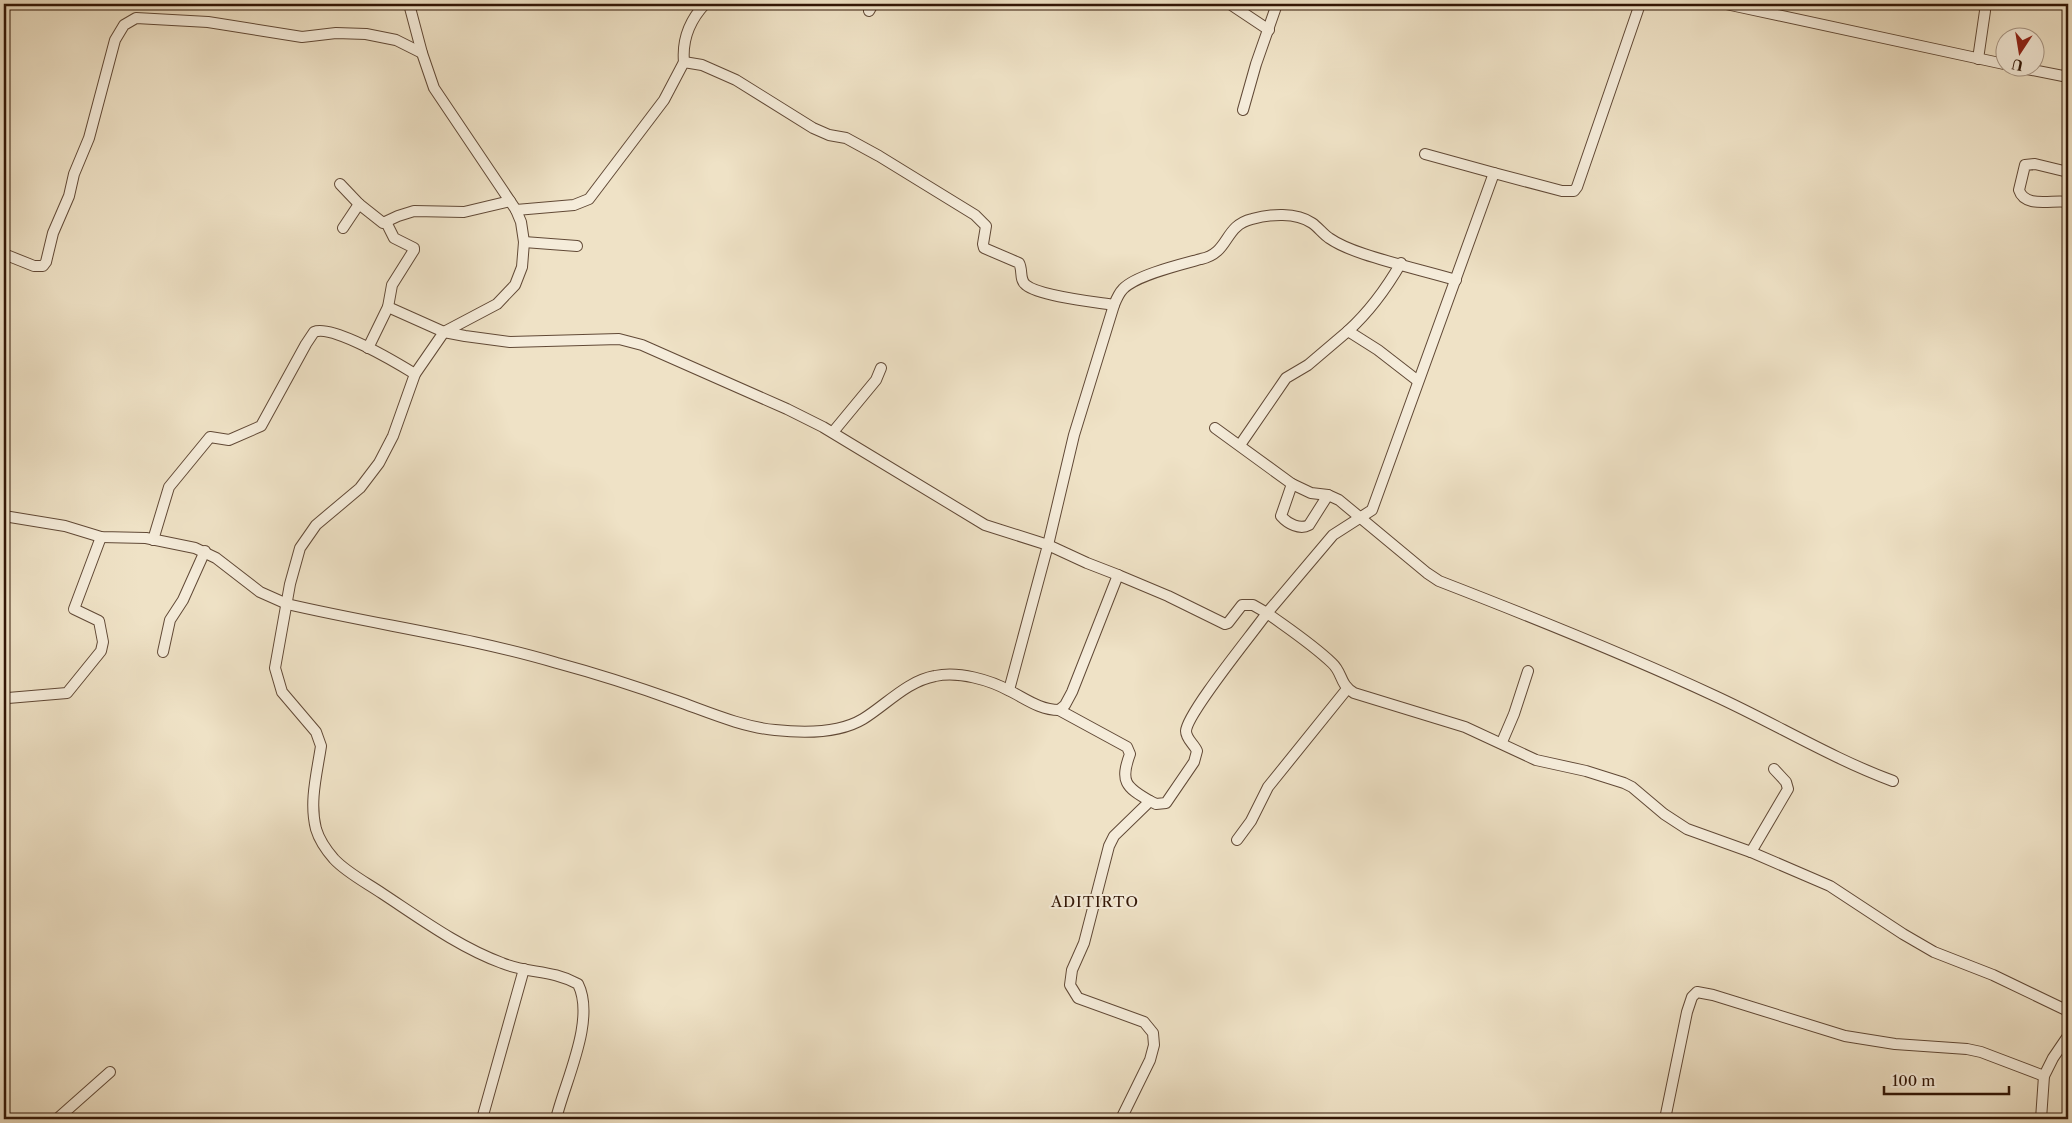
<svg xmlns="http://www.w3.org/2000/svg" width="2072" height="1123" viewBox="0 0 2072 1123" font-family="'Libre Caslon Text',serif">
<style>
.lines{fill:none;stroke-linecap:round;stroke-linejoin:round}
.street-casing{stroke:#614936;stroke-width:12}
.street{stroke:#f5ecda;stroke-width:10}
.labels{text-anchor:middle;stroke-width:4;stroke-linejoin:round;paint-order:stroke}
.quarter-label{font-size:15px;letter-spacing:1px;fill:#321606;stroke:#f5ecda}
</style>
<rect width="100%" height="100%" fill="#efe2c6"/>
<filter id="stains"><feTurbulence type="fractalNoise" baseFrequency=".004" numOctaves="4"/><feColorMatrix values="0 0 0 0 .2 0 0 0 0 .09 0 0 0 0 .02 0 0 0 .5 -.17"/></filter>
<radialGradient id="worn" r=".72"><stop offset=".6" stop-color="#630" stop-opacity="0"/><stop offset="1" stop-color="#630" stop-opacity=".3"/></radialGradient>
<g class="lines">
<defs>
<g id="street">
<path d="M409,4L422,53L434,88L516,210L521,222L524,242L522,267L515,285L497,304L444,332L415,374L393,436L379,463L360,488L316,525L300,548L290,584L275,668L282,692L316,732L321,746C317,773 309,802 316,829C319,839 327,851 334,859C347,873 367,883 383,894C421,919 459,947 502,963C528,974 551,969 578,984C596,1020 565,1081 556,1119"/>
<polyline points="1230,4 1269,30"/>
<path d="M1640,4L1577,187L1574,191H1562L1494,173L1372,510L1333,535L1267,613C1289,629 1312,644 1332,663C1343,673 1339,684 1354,693L1465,727L1536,760L1586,771L1624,783L1632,787L1664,814L1687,829L1751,852L1830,886L1903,934L1934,952L1993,975L2068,1011"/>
<polyline points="1726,4 2004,64"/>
<polyline points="869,11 873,4"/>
<polyline points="1978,59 1985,11 1984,4"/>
<path d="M684,62C682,40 690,20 705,4"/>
<polyline points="2022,68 2068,77"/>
<polyline points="1243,110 1256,64 1277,4"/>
<polyline points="1425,154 1494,173"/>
<path d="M2068,172L2035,164L2025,165L2019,190C2025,209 2054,199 2068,202"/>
<polyline points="340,184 359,204"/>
<path d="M516,210L574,205L589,199L664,100L684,62L702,65L736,80L813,128L829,135L846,138L879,156L975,215L986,226L983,244L984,248L1019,263C1023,270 1019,280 1026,285C1039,296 1095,302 1114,305"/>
<polyline points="343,228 359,204 383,223 398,216 414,211 464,212 510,201"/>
<polyline points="524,242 577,246"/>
<polyline points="4,254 34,266 43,266 46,262 53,233 69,196 74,174 89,138 115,40 124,25 136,18 208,22 302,37 336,33 366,34 396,40 422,53"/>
<polyline points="388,307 444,332 465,336 510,342 619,339 642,345 787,409 823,427 985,525 1048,545 1009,690"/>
<path d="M1348,331C1370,311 1386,289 1401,263"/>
<polyline points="368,348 388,307 392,285 414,250 414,248 394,238 386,222"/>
<path d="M1215,428L1292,484L1311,493L1328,495L1339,500L1427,573L1439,581C1532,617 1625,654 1715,696C1774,723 1833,759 1893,781"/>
<polyline points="833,432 876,380 881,368"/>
<polyline points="1240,445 1286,378 1308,365 1348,331 1378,350 1418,381"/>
<path d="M1292,484L1281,516C1288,524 1300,530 1309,525L1328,495"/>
<path d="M4,516L65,526L101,537L146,538L195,548L216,558L260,592L287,604C377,625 469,637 557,663C598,674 638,687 677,701C708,712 742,727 775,730C802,733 838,734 863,719C886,705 907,681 935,676C959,671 990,680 1010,691C1026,699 1040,710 1059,710L1065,705L1072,692L1118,575L1168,596L1225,624L1228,623L1242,605H1253L1267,613C1253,633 1187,713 1186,731C1186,739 1194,744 1197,751L1194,762L1166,803L1156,804L1150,801"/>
<path d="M153,540L169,487L210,437L229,440L261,426L306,344L314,332C332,324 397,363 415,374"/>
<path d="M1118,575L1087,563L1048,545L1074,435L1114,305C1116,300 1119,293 1123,289C1136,275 1183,264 1201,259C1230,253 1223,226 1252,219C1270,214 1296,212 1312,223C1318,227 1323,234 1329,238C1339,245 1352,250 1364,254C1394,264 1425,271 1456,280"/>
<polyline points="163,652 170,620 183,600 205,551"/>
<polyline points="8,698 67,693 101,651 103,642 99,621 74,609 101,537"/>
<path d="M1059,710L1127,747L1130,754C1120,781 1125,787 1150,801L1114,836L1109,846L1084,943L1072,970L1070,985L1078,998L1144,1022L1153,1033L1154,1045L1150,1060L1121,1119"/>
<polyline points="1502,742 1514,714 1528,671"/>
<polyline points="1237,840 1251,821 1268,787 1347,689"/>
<polyline points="1751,852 1788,789 1786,782 1774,769"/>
<polyline points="57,1119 110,1072"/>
<polyline points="482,1119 524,969"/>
<polyline points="1665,1119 1687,1012 1692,997 1697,992 1713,995 1845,1036 1895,1044 1967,1049 1981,1052 2044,1076"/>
<polyline points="2041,1119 2044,1076 2053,1058 2068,1036"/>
</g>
</defs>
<!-- street casing -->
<use href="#street" class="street-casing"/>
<!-- street -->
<use href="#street" class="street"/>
</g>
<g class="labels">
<!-- quarter labels -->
<g class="quarter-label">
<text x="1095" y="907">ADITIRTO</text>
</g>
</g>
<!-- margin -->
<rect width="2072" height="1123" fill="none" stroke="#efe2c6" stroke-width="20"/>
<rect x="5" y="5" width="2062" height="1113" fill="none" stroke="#321606" stroke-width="2.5"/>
<rect x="10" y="10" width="2052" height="1103" fill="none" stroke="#321606"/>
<!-- north arrow -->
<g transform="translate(2020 52) rotate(192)"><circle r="24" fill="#f5ecda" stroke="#a79685"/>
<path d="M0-4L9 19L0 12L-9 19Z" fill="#8f2418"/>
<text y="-8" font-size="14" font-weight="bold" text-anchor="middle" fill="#321606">U</text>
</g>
<!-- scale -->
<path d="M1884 1086v8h125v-8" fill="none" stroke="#321606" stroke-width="2.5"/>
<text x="1892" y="1086" font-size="15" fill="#321606" stroke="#f5ecda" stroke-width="4" paint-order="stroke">100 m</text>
<rect width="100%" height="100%" filter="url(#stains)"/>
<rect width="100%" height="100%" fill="url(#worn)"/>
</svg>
